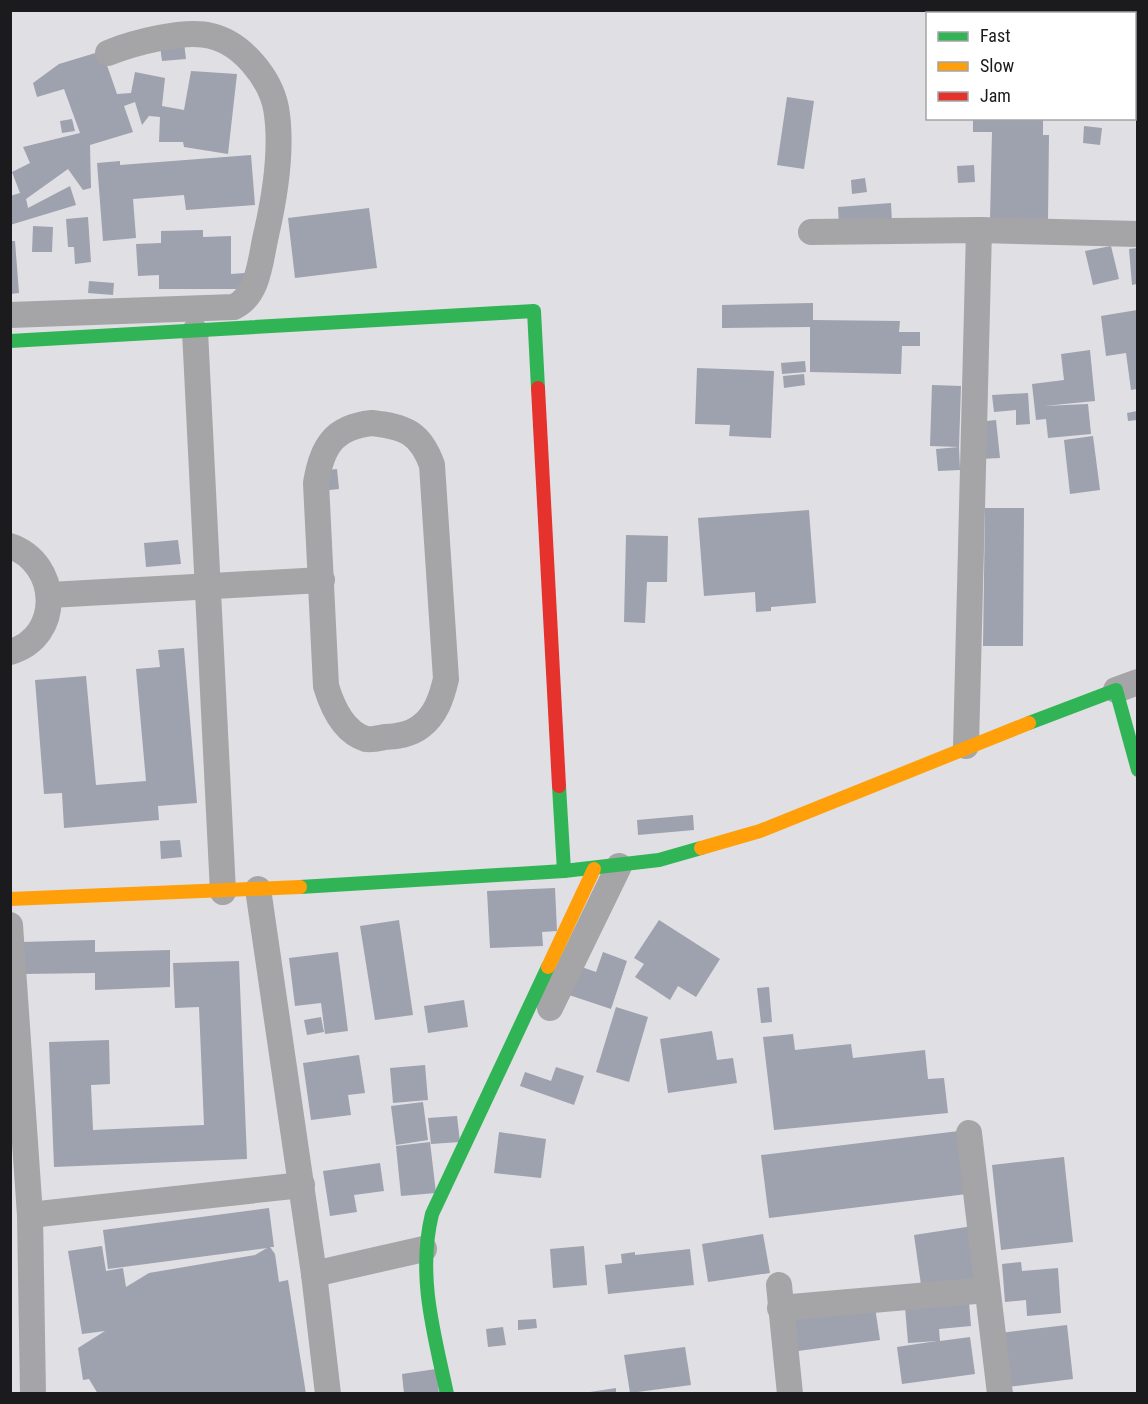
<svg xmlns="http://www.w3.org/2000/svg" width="1148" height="1404" viewBox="0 0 1148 1404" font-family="'Roboto Condensed',sans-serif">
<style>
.building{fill:#9ea1ae}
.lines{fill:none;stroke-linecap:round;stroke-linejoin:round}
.street{stroke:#a5a5a7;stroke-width:26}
.fast{stroke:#30b455;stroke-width:14}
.slow{stroke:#ff9f0a;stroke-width:14}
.jam{stroke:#e5322d;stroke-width:14}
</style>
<rect width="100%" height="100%" fill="#e0dfe3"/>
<!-- building -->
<g class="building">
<rect x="1082" y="10" width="39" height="4"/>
<polygon points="184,43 186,59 162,61 160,46"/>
<polygon points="102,51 117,94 131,93 135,72 165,78 162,106 184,110 191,71 237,74 228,154 184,147 183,142 159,142 160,117 149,116 142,125 135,102 124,106 133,132 90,145 91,188 83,190 68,169 26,199 28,208 70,186 76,205 10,225 10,196 20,193 12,172 30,163 23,147 80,133 64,89 37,97 33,83 59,64"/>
<polygon points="787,97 814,101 804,169 777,165"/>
<polygon points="973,118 1043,118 1043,135 1049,135 1048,221 990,220 992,132 973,132"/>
<polygon points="72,119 75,131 62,133 60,121"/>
<polygon points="1084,126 1102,128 1100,145 1083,143"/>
<polygon points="251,155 255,205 186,210 184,195 133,199 136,238 103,241 97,163 120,161 120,165"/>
<polygon points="974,165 975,182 958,183 957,166"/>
<polygon points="865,178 867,192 852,194 851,180"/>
<polygon points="891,203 892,223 839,227 838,207"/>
<polygon points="369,208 377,268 295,278 288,218"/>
<polygon points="88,217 91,262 75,264 74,247 68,247 66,219"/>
<polygon points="33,226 53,227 52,252 32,252"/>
<polygon points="203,230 203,237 231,236 231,274 245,273 245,289 159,289 159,275 138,276 136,244 161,243 161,231"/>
<polygon points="10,241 15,241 19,293 10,294"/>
<polygon points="1111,246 1119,279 1093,285 1085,251"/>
<polygon points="1137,248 1137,284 1132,285 1129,249"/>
<polygon points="89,281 114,283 113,295 88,293"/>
<polygon points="813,303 813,320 900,321 899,332 920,332 920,346 902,346 901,374 810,372 810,327 722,328 722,305"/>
<polygon points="1137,310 1137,389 1131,390 1126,353 1106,356 1101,316"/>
<polygon points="1090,350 1095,401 1044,406 1088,404 1091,434 1048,438 1046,419 1036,420 1032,384 1064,380 1061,354"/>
<polygon points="805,361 806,372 782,374 781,363"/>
<polygon points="697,368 774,371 771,438 729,436 730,425 695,424"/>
<polygon points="804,374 805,385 784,388 783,376"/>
<polygon points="932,385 961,386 959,447 930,446"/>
<polygon points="1028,393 1030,424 1016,425 1016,410 994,412 992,395"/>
<polygon points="1137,411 1137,420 1128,421 1127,413"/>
<polygon points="996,420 1000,458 980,459 977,422"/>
<polygon points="1093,436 1100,490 1070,494 1064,440"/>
<polygon points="959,447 960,470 938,471 936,449"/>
<polygon points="337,469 339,489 320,491 318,471"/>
<polygon points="985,508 1024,508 1023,646 983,646"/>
<polygon points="809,510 816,603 771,607 771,611 756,612 755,592 704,596 698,518"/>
<polygon points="626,535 668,536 667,582 647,582 645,623 624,622"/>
<polygon points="178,540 181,564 146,567 144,543"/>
<polygon points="184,648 197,803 158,806 159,820 64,828 62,793 44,794 35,680 86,676 96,785 146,781 136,669 160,667 158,650"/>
<polygon points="693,815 694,830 638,835 637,820"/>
<polygon points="180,840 182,857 161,859 160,841"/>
<polygon points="555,888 557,931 542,932 543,946 490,948 487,891"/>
<polygon points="399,920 413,1015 375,1020 360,926"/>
<polygon points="659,920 720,959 696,997 678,986 670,1000 635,977 644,964 634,958"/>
<polygon points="95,940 95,952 170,950 170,987 95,990 95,973 24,974 22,942"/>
<polygon points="338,952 348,1031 325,1034 321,1003 295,1006 289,958"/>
<polygon points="603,952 627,961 611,1009 563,993 573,964 596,972"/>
<polygon points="239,961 247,1159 54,1167 49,1042 109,1040 110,1084 91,1085 93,1130 204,1125 199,1007 175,1008 173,963"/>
<polygon points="769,987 772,1022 761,1023 757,988"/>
<polygon points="464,1000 468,1027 428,1033 424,1006"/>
<polygon points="616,1007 648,1017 629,1082 596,1072"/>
<polygon points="321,1017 324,1032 307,1035 304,1020"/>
<polygon points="712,1031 717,1060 733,1058 737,1083 668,1093 660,1039"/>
<polygon points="793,1034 795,1050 851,1044 853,1058 925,1050 928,1079 944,1078 948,1113 774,1130 763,1037"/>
<polygon points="359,1055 365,1093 348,1095 351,1115 311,1120 303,1063"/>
<polygon points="425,1065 428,1100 393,1103 390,1068"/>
<polygon points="556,1067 584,1076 574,1105 520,1086 525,1072 551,1081"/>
<polygon points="423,1102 428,1140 396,1145 391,1106"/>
<polygon points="457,1116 460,1142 431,1144 428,1118"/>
<polygon points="959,1131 967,1194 769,1218 761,1155"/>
<polygon points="499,1132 546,1139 541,1178 494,1173"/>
<polygon points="430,1142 436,1193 401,1196 396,1146"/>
<polygon points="1064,1157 1073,1242 1001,1250 992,1165"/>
<polygon points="380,1163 384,1191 354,1195 357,1212 330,1216 323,1171"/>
<polygon points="269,1208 274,1247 270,1247 275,1254 279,1282 288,1280 306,1394 98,1394 89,1379 83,1380 78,1348 105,1331 82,1334 68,1251 102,1246 106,1271 123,1268 126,1287 149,1273 255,1255 267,1248 108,1269 103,1230"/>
<polygon points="973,1226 981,1284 922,1292 914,1235"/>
<polygon points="763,1234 770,1273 708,1282 702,1244"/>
<polygon points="584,1246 587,1285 553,1288 550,1249"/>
<polygon points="690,1249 694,1285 608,1294 605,1265 622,1263 621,1254 635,1252 635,1255"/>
<polygon points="1021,1262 1022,1271 1058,1268 1061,1313 1027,1316 1026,1300 1005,1302 1002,1264"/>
<polygon points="874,1301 880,1340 798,1351 793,1313"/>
<polygon points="969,1302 971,1326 939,1329 940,1341 970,1337 975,1374 902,1384 897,1347 937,1341 908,1343 905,1307"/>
<polygon points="536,1319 537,1328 518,1330 518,1320"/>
<polygon points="1067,1325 1073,1379 1007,1387 1000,1333"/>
<polygon points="503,1327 506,1345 488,1347 486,1329"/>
<polygon points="685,1347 691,1385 630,1393 624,1355"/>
<polygon points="436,1369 439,1394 404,1394 402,1374"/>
<polygon points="616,1388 616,1394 590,1394 590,1392"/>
</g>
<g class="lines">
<!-- street -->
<g class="street">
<polyline points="811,232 979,230 1138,234"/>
<path d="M10,315L234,307C259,295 260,261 266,235C275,196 283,148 276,108C270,78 242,43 211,36C185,29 132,43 108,53"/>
<polyline points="195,331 223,892"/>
<path d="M372,423C405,427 420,432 432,465L446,679C442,696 436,716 420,727C411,734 396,737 385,737C380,738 371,740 366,739C343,732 332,706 326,686L316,483C322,446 334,427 372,423Z"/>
<path d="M10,546C60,563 63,637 10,652"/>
<polyline points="50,595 322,580"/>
<polyline points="1116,690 1138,682"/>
<polyline points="966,746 979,230"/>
<polyline points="258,889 314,1274 328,1394"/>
<polyline points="10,925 30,1215 33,1394"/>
<polyline points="550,1008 619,866"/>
<polyline points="969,1133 1000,1394"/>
<polyline points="30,1215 302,1185"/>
<polyline points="314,1274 424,1249"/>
<polyline points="779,1285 790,1394"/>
<polyline points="780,1308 987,1290"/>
</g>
<!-- fast -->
<g class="fast">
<polyline points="10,341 534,311 538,388"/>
<polyline points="1029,723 1116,690 1138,770"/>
<polyline points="559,786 564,871"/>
<polyline points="300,887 564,871 659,860 701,848"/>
<path d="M447,1394C434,1333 417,1276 432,1214L548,967"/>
</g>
<!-- slow -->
<g class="slow">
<polyline points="701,848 760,831 1029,723"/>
<polyline points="10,899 300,887"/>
<polyline points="548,967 594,869"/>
</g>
<!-- jam -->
<polyline class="jam" points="538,388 559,786"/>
</g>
<!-- border -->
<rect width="1148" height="1404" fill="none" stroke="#1b1b1d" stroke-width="24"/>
<!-- legend -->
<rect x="926" y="12" width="210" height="108" fill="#ffffff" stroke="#a4a4a5" stroke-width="1.5"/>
<rect x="938" y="32" width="30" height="9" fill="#30b455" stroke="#a4a4a5" stroke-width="1.5"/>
<text x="980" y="42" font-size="18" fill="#1b1b1d">Fast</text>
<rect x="938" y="62" width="30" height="9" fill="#ff9f0a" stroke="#a4a4a5" stroke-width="1.5"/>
<text x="980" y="72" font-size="18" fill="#1b1b1d">Slow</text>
<rect x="938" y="92" width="30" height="9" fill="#e5322d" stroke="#a4a4a5" stroke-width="1.5"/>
<text x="980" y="102" font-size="18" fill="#1b1b1d">Jam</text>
</svg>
